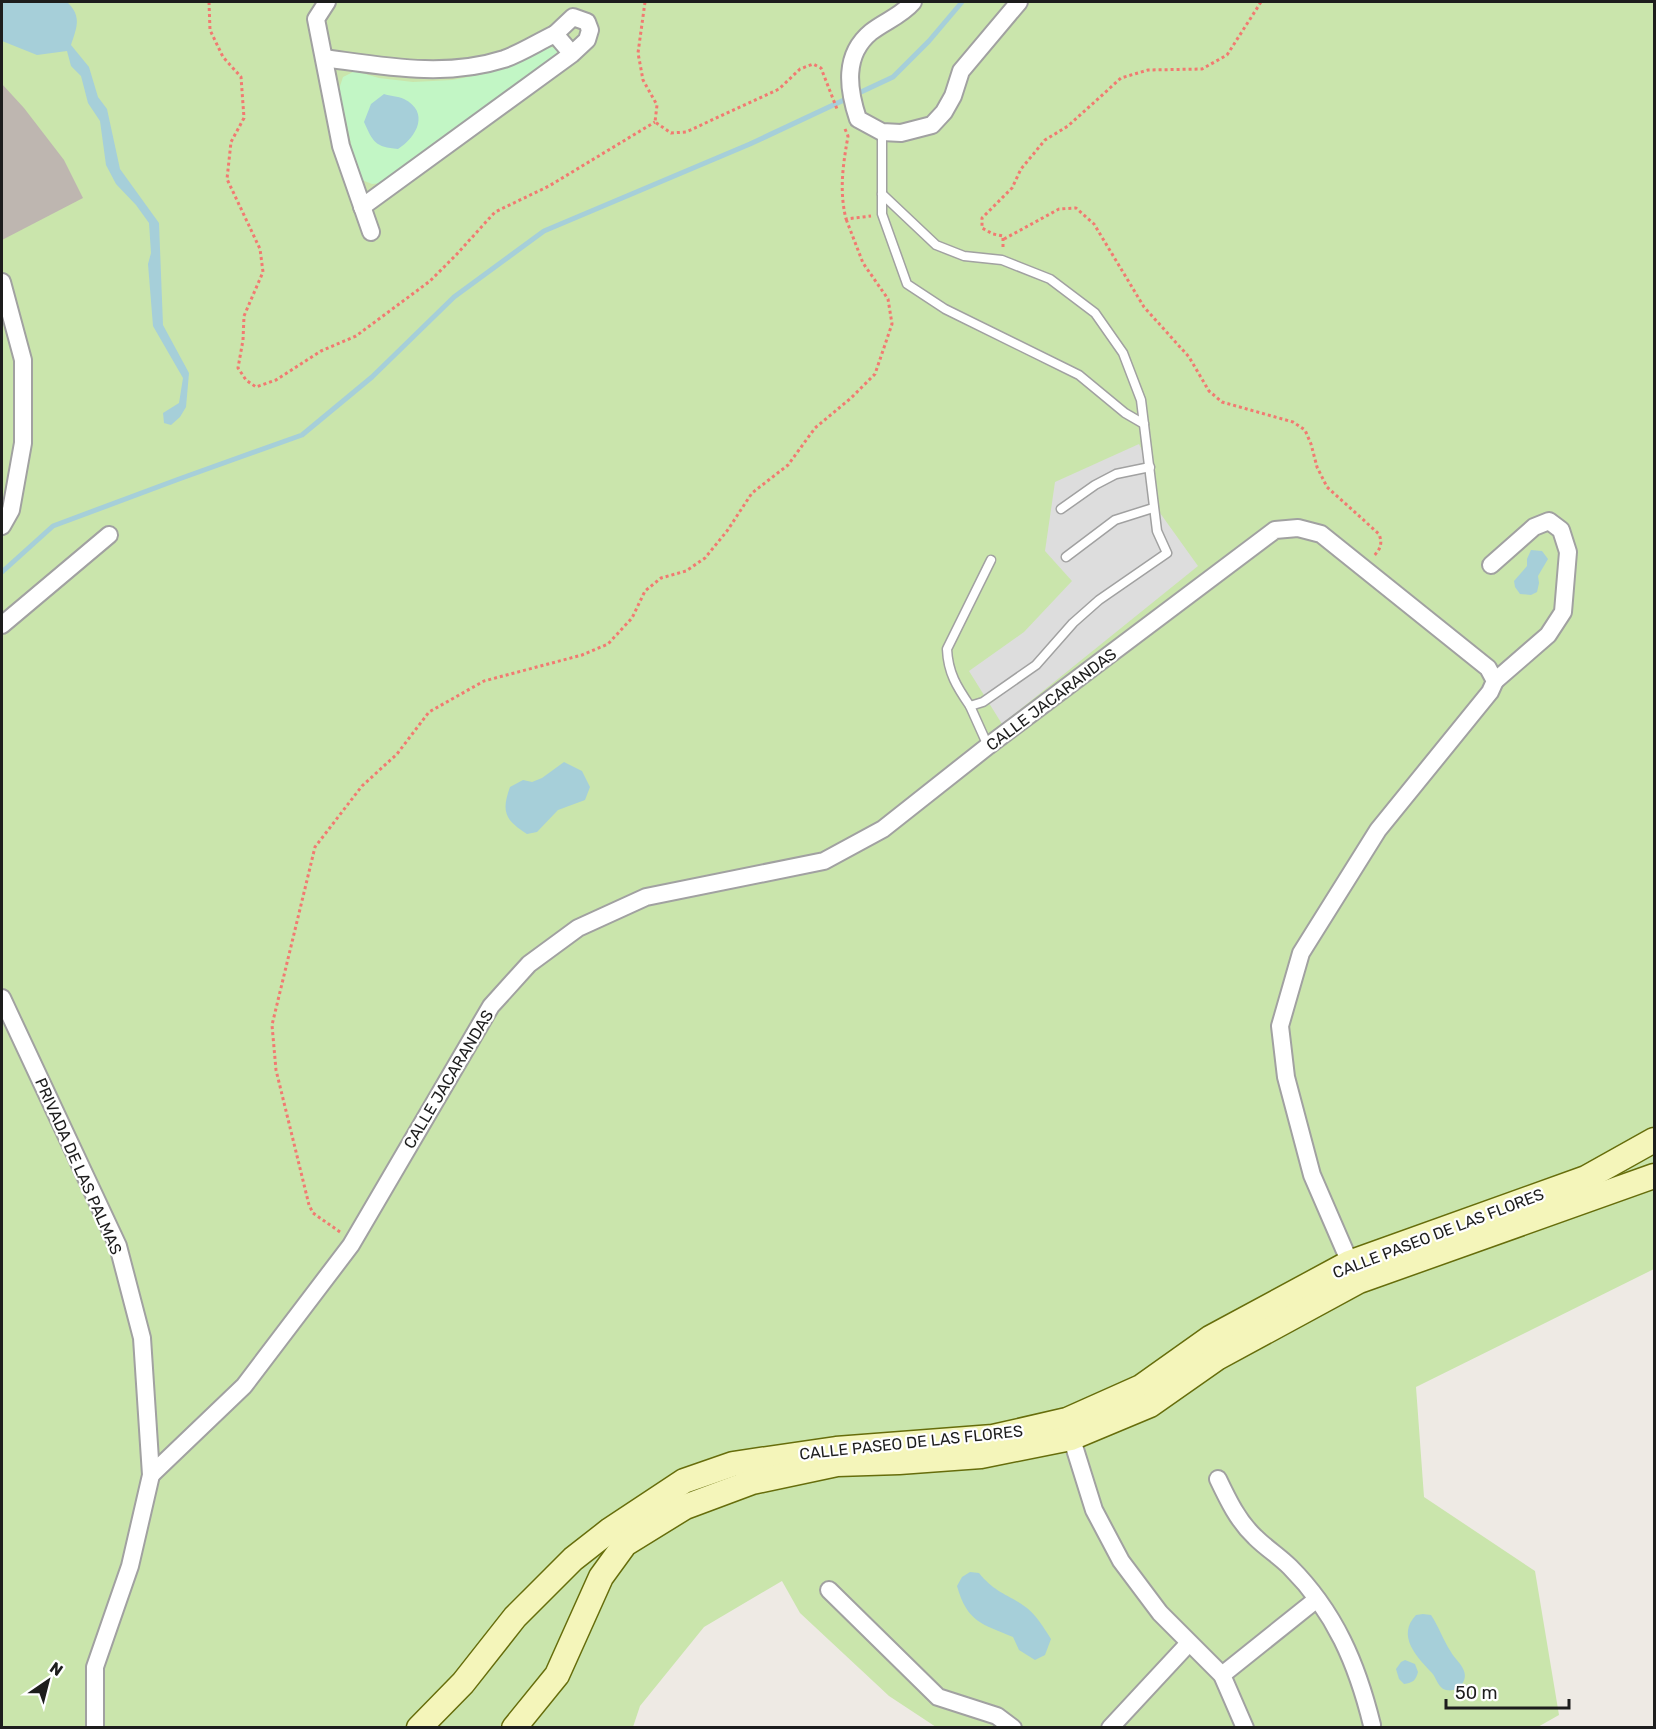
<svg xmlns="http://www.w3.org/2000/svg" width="1656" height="1729" viewBox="0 0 1656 1729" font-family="Rubik,sans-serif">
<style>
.grass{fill:#cae5ac}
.park{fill:#c2f6c5}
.parking{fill:#ddd}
.water{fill:#a6cfd9}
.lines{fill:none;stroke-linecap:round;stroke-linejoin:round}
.stream{stroke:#a6cfd9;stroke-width:5}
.building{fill:#beb6b0}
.lane-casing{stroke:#a1a1a1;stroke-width:11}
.street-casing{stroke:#a1a1a1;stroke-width:20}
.secondary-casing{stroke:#666d0b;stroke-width:27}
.path{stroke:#f17a71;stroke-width:3;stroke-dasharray:3 3;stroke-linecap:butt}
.lane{stroke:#fff;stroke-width:8}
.street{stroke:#fff;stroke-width:16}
.secondary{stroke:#f4f5ba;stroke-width:24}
.labels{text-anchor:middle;stroke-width:4.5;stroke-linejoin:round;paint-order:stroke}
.street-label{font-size:16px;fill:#1d1d1d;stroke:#fff}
</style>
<rect width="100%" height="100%" fill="#eeeae4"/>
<!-- grass -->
<polygon class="grass" points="2,2 1654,2 1654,1269 1416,1387 1424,1497 1535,1571 1559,1715 1536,1728 936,1727 889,1696 800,1613 782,1581 704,1627 640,1706 633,1727 2,1728"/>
<!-- park -->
<polygon class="park" points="551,47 558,49 555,57 487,104 382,183 372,184 362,180 356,167 339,89 343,77 355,71 379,78 413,82 452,80 489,73"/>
<!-- parking -->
<polygon class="parking" points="1139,444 1150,467 1155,506 1198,566 1002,724 969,671 1024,632 1072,581 1045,551 1055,482"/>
<!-- water -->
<g class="water">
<path d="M2,2H67C82,16 77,27 71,45L89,67L98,97L107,109L120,169L159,223L163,325L189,373L186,407L180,417L171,425L164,423L163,413L179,403L183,378L153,326L148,264L151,253L149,223L136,205L116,184L106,165L100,121L88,103L81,76L71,66L67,51L37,55L2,41Z"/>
<path d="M384,94C390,96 398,96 404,99C430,112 417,137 398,149C375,147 373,142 364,122L371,104Z"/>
<polygon points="1531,550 1542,551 1548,559 1538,576 1539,583 1537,592 1531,595 1520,594 1515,587 1514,581 1527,566 1527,559"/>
<path d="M564,762L582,771L590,787L585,800L558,810L537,832L527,834C505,820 501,812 510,787L523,780L532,782L542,778Z"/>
<path d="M970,1572L979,1573C995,1593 1008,1594 1027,1608C1037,1616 1044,1628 1051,1639L1045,1655L1035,1660L1019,1650L1013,1637C982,1624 967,1622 957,1586L962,1577Z"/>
<path d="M1423,1614L1431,1615C1439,1627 1443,1640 1451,1652C1454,1658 1462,1664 1464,1671C1468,1681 1458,1693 1446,1690C1438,1688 1437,1679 1432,1673C1417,1657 1396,1636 1416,1615Z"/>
<path d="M1405,1660L1415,1664L1418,1672C1416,1680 1413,1683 1404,1684L1399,1679L1396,1669L1401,1662Z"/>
</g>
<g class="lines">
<!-- stream -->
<polyline class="stream" points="2,572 53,526 179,479 302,435 372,377 454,297 544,231 750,144 893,77 929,41 962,2"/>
</g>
<!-- building -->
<polygon class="building" points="2,84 24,108 64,160 83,198 2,240"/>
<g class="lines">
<defs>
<g id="lane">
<polyline points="882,132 882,214 907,284 945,309 1079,375 1125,413 1144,424"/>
<polyline points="882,194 936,245 964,256 1002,260 1050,279 1095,313 1123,353 1141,400 1157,531 1167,553 1099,600 1073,623 1036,665 983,702 970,706 988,746"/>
<polyline points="1061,509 1095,485 1116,474 1150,467"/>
<polyline points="1066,557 1115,520 1153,508"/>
<path d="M970,706C957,687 948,673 947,649L991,560"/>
</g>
<g id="street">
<polyline points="327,2 316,19 341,146 371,232"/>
<path d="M913,2C901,16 885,21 871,32C843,55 848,89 858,119L882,132L901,133L932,125L944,112L953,96L961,71L1019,2"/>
<path d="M324,58C384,66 445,78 504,59C521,53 538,42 555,34"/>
<polyline points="362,207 572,54 587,40 590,30 587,22 573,17 555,34 572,54"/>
<polyline points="2,282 23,360 23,443 11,510 2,526"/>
<polyline points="1491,565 1534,527 1549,521 1561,530 1568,552 1563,612 1548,635 1495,681"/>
<polyline points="2,625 109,535"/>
<polyline points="2,998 118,1246 142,1338 151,1475 130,1566 95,1667 95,1728"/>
<polyline points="1069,1430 1094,1510 1121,1561 1160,1613 1222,1675 1245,1728"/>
<polyline points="151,1475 244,1386 351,1245 491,1006 529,964 578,928 646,897 824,861 883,829 988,746 1275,530 1298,528 1321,534 1488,668 1495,681 1490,692 1378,830 1301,953 1280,1026 1286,1077 1312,1175 1354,1272"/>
<path d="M1218,1479C1228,1500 1238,1521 1255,1537C1266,1548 1279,1556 1290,1567C1335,1612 1357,1664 1372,1725"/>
<polyline points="829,1590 938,1697 997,1716 1013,1728"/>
<polyline points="1222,1675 1317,1599"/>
<polyline points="1110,1728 1189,1643"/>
</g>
<g id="secondary">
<polyline points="419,1728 463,1683 515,1617 573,1559 610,1530 684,1481 733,1464 836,1449 993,1437 1067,1420 1141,1387 1210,1338 1349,1263 1586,1178 1654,1140"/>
<polyline points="514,1728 557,1675 601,1577 625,1544 685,1507 752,1482 837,1464 899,1462 981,1456 1071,1438 1150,1405 1217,1358 1359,1281 1654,1176"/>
</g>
</defs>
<!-- lane casing -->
<use href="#lane" class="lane-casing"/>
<!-- street casing -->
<use href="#street" class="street-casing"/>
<!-- secondary casing -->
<use href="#secondary" class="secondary-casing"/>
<!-- path -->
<g class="path">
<polyline points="209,2 210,30 223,57 241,77 244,118 231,142 227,179 260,249 263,272 244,316 243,340 238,368 246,380 256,387 276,380 321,351 356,336 430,281 456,255 495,212 549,186 655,122"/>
<polyline points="645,2 638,53 643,80 657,105 655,122 671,133 686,132 779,89 800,69 813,64 821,68 837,109"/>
<path d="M845,129L848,136C843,165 839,190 846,219L871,216"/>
<path d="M1004,239L1059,209L1076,208L1094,224L1144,307L1189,357L1209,391L1222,402L1293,422L1305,430L1311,444L1317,467L1327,487L1379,534C1383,545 1380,549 1373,557"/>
<polyline points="1003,247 1003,236 993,234 982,228 982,218 1012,188 1021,169 1045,140 1068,126 1121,78 1148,70 1202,69 1227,55 1261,2"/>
<polyline points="340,1232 313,1213 309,1205 276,1070 272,1025 315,847 362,786 397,754 429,712 484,681 582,655 608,644 632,618 645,591 661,578 686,571 705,558 727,531 752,493 788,465 815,428 851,398 875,374 892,324 888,299 863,263 846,219"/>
</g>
<!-- lane -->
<use href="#lane" class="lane"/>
<!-- street -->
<use href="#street" class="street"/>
<!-- secondary -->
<use href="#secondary" class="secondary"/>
</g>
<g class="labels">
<!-- street labels -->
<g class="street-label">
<text transform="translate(1051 699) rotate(-37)" y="6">CALLE JACARANDAS</text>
<text transform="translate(448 1079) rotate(-59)" y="6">CALLE JACARANDAS</text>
<text transform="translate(79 1166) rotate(66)" y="6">PRIVADA DE LAS PALMAS</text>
<text transform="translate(1438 1233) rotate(-21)" y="6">CALLE PASEO DE LAS FLORES</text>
<text transform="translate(911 1442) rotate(-6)" y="6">CALLE PASEO DE LAS FLORES</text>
</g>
</g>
<!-- border -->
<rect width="1656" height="1729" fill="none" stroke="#1d1d1d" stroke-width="6"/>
<!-- north arrow -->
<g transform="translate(48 1681) rotate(35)" stroke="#ffffff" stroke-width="4.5" paint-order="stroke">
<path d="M0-4.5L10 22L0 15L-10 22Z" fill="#1d1d1d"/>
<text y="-9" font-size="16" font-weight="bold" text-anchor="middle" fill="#1d1d1d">N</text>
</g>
<!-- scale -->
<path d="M1446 1699v9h123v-9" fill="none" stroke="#1d1d1d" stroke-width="3"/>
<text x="1455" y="1699" font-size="18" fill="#1d1d1d" stroke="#ffffff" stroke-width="4.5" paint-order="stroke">50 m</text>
</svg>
